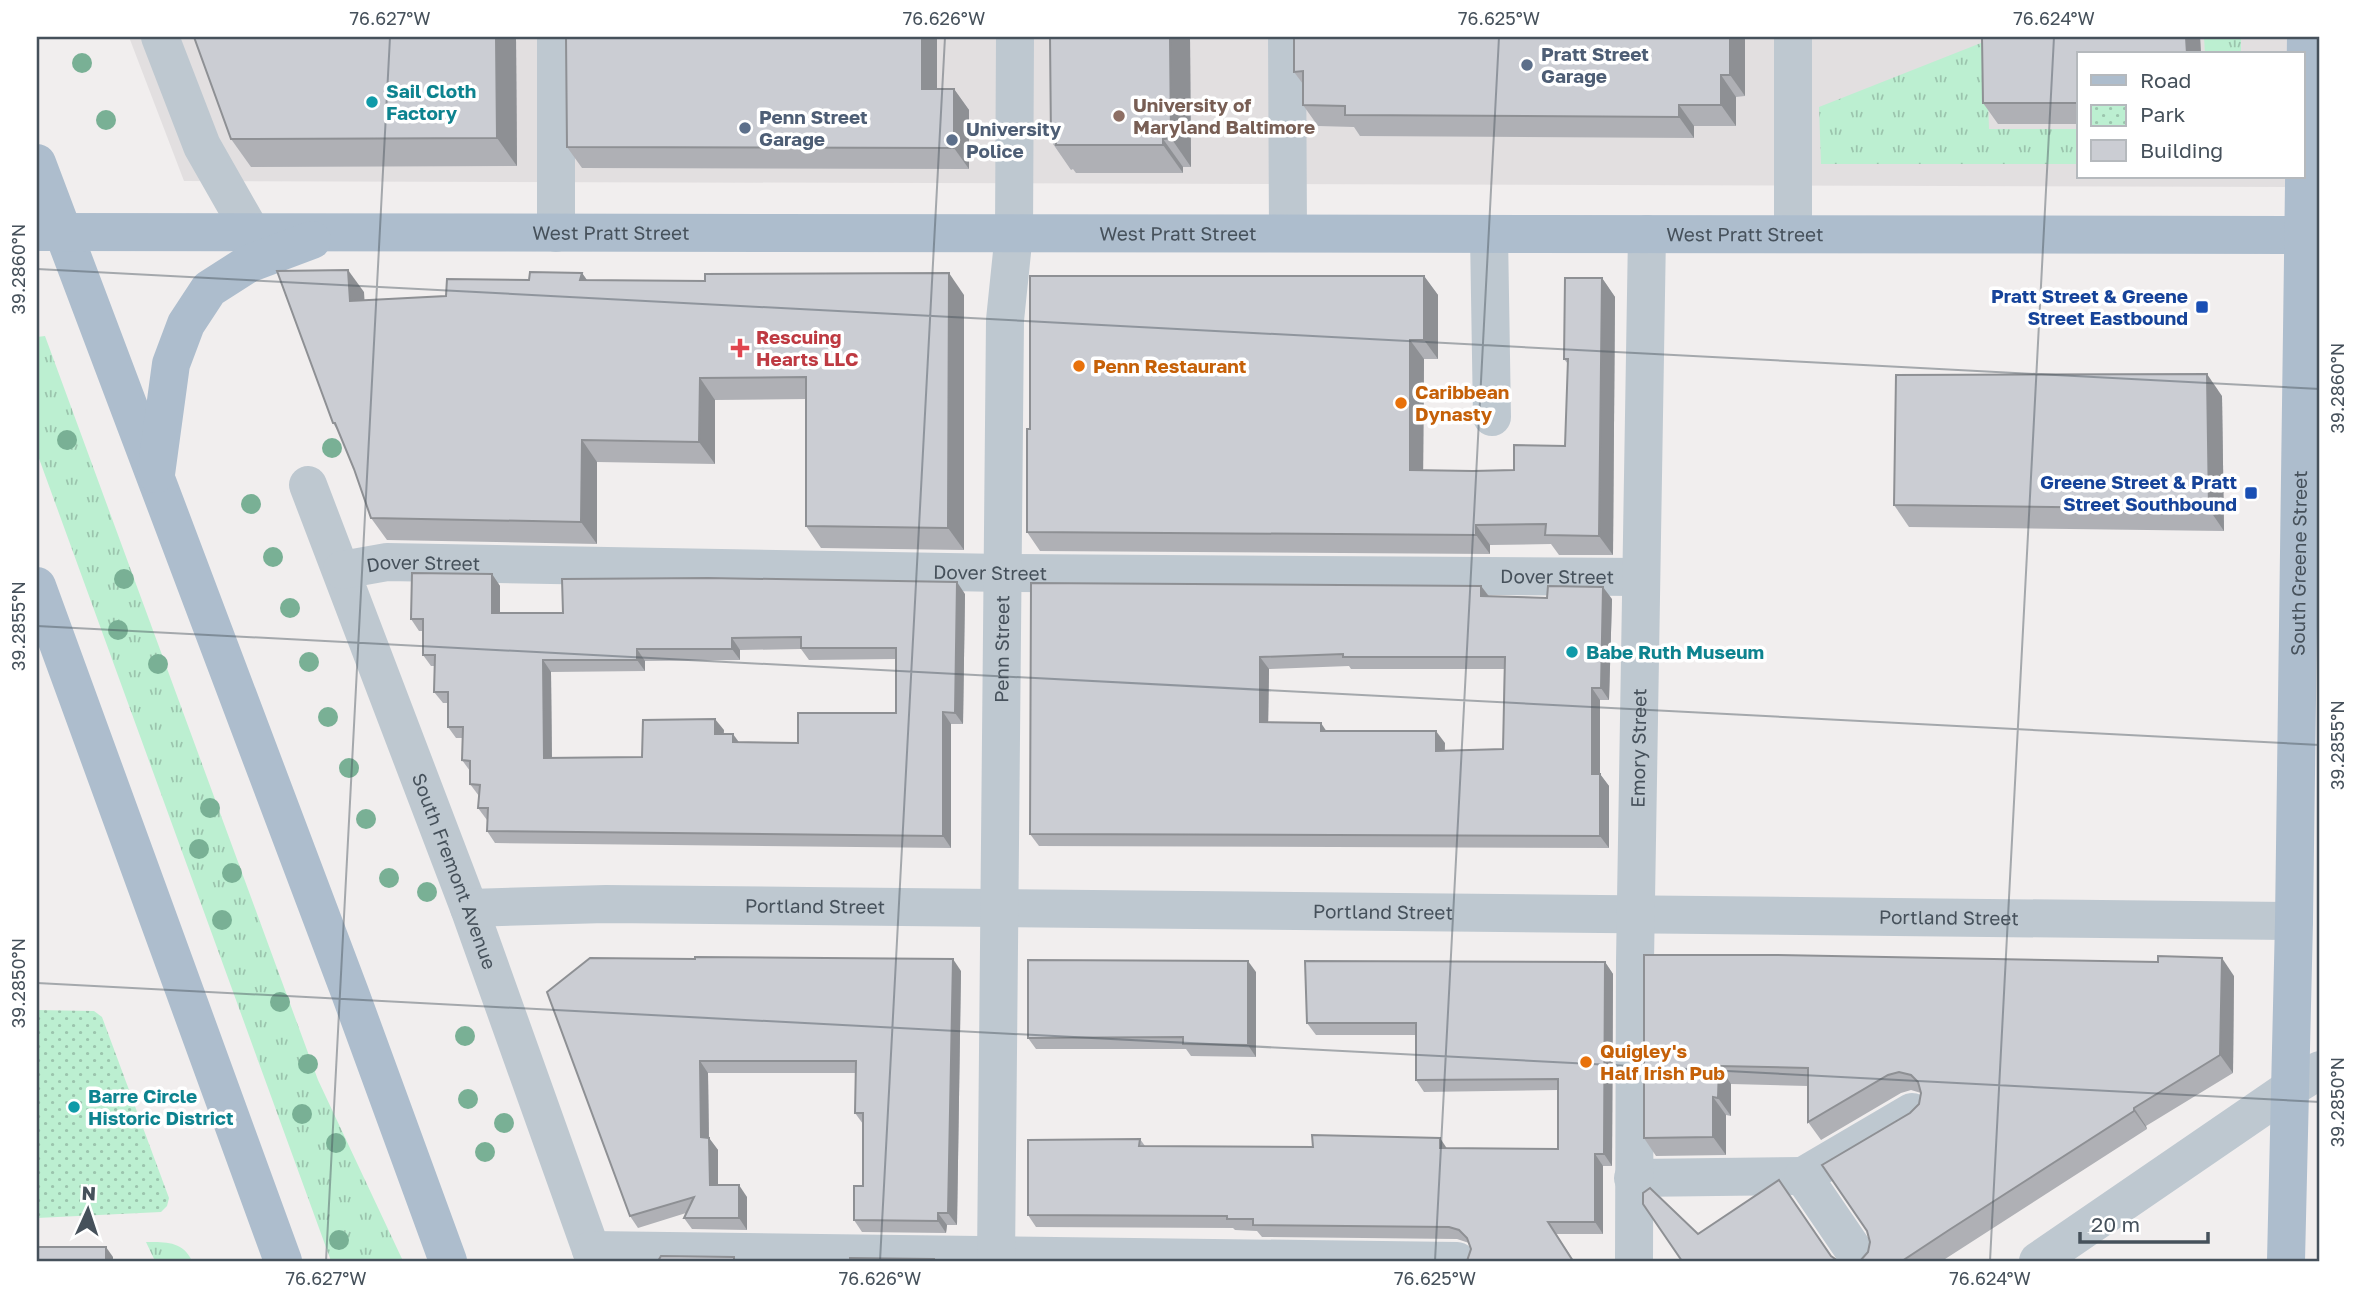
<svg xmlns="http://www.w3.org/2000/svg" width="2357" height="1298" viewBox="0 0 2357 1298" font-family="'Golos Text',sans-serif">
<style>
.education{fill:#e2dfe0;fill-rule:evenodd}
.grass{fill:url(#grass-tufts)}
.park{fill:url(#park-dots)}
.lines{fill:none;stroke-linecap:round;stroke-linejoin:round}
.minor{stroke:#bec8d0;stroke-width:38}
.major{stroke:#adbdcd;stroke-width:38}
.tree{fill:#79b095}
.wall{fill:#afb0b5;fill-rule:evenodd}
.shaded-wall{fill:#8e9094}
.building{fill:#cbcdd3;stroke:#8e9094;stroke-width:2;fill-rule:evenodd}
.ticks{fill:none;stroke:#46515b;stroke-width:2;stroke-opacity:0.45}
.service-dot{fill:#5c6f8a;stroke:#fff;stroke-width:2.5}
.culture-dot{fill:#0f9aa8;stroke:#fff;stroke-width:2.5}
.education-dot{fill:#8d6e63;stroke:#fff;stroke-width:2.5}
.transit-dot{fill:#1a4fb4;stroke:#fff;stroke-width:2.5}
.health-dot{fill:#e0444e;stroke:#fff;stroke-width:2.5}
.food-dot{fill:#e8710a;stroke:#fff;stroke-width:2.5}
.labels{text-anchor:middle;stroke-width:7;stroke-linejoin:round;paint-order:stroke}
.service-label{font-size:19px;font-weight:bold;fill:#4e5e75;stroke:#fff;text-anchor:start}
.culture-label{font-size:19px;font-weight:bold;fill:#0d838f;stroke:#fff;text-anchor:start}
.education-label{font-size:19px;font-weight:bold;fill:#785e54;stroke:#fff;text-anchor:start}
.street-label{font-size:19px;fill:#46515b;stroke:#fff}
.transit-label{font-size:19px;font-weight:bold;fill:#164399;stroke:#fff;text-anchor:end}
.health-label{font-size:19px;font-weight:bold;fill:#be3a42;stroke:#fff;text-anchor:start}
.food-label{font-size:19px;font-weight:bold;fill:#c56008;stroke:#fff;text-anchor:start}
.neatline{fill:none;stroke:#46515b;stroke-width:2.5}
.ticks-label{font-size:18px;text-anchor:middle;fill:#46515b}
</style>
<defs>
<pattern id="grass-tufts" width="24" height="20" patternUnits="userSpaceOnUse" patternTransform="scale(1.75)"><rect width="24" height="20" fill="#bcefd1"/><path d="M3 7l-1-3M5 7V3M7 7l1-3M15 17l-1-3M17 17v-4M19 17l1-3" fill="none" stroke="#9bc4ad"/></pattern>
<pattern id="park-dots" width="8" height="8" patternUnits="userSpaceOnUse" patternTransform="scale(1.75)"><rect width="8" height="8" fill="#bcefd1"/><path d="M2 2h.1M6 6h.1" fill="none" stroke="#9bc4ad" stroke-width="1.8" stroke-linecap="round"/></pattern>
</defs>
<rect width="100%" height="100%" fill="#f1eeee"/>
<!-- education -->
<path class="education" d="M129,37H2320V187L184,181ZM2079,54H2303V177H2079Z"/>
<!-- grass -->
<g class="grass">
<polygon points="2204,37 2241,37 2241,54 2205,54"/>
<polygon points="1986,41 1989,129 2079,129 2079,164 1821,164 1819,107"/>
<polygon points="45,336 318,1080 403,1261 331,1261 37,453 37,337"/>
<path d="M146,1242C165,1242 183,1241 192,1261H155Z"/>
</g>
<!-- park -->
<polygon class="park" points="37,1010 94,1011 102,1017 169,1198 167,1206 161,1212 37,1218"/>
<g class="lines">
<!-- minor -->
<g class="minor">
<polyline points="160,37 202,146 251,232"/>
<polyline points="556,37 556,233"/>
<polyline points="1287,37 1288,233"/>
<polyline points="1793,37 1793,234"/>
<polyline points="1489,234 1492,417"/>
<path id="s1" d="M308,485L469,908L595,1261"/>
<path id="s2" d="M342,570L387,562L1004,573L1641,577"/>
<path id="s3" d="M469,908L606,904L2294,921"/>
<polyline points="1633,1178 1803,1176"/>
<polyline points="591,1250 1457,1261"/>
<path id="s4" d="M996,1261L1005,320L1014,233L1015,37"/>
<path id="s5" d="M1634,1261L1635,961L1647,234"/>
<polyline points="1861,1261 1803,1176 1912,1112"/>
<polyline points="2038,1261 2289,1089 2320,1070"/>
</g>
<!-- major -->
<g class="major">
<polyline points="37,163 350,993 448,1261"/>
<path id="s6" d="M37,232L2320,235"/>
<polyline points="156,474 171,364 186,324 209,289 248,264 312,240"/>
<polyline points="37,586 283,1261"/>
<path id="s7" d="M2286,1261L2294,921L2306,37"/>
</g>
</g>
<!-- trees -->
<g class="tree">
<circle cx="82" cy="63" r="10"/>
<circle cx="106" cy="120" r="10"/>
<circle cx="67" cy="440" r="10"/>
<circle cx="332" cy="448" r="10"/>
<circle cx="251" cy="504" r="10"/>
<circle cx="273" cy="557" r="10"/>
<circle cx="124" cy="579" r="10"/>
<circle cx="290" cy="608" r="10"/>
<circle cx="118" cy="630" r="10"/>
<circle cx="309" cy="662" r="10"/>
<circle cx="158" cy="664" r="10"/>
<circle cx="328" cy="717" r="10"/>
<circle cx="349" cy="768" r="10"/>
<circle cx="210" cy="808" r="10"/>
<circle cx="366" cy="819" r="10"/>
<circle cx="199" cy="849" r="10"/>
<circle cx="232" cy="873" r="10"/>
<circle cx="389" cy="878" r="10"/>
<circle cx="427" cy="892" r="10"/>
<circle cx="222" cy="920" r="10"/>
<circle cx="280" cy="1002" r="10"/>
<circle cx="465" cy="1036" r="10"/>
<circle cx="308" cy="1064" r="10"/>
<circle cx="468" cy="1099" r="10"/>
<circle cx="302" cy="1114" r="10"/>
<circle cx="504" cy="1123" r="10"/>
<circle cx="336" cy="1143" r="10"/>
<circle cx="485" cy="1152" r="10"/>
<circle cx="339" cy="1240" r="10"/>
</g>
<!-- wall -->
<g class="wall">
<polygon points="516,37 517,166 251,167 231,139"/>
<polygon points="1050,37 1190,37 1191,167 1183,167 1183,173 1076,173 1073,169 1071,170 1051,141"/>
<polygon points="1745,37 1745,96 1736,97 1736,126 1694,126 1694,138 1360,136 1354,127 1318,126 1303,105 1303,84 1294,72"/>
<polygon points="1982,37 2200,37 2201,54 2079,54 2079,124 1998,124 1983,103"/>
<polygon points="937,89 954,89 969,110 969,169 582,168 567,147"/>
<polygon points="582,273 587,280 964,295 964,550 821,548 806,526 806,399 715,400 715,464 597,462 597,544 387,540 371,518 354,469 338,431 333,423 364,292 364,300 446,296 529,280"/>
<polygon points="1424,276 1438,295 1438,359 1424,359 1423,470 1514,470 1565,446 1568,364 1564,359 1602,278 1615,297 1613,555 1559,555 1551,544 1490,545 1490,554 1040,551 1027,532 1030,429"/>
<polygon points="2222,396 2224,531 1909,527 1894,505"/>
<path d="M492,574L500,586V613H563L965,594L963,724H951V848L495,843L487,831V820L478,808L479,796L470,784V771L462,760L463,738H456L448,727V703H443L434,692L435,666H431L423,655V631H419L411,619ZM801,649L809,660L896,659V713L798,743L739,742L723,734L724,730L642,757L552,758L551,672L645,671V661L740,660V650Z"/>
<path d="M1031,583L1481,586L1489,596L1612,599L1609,700H1600V774L1609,786V848L1039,846L1030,834ZM1349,666L1351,669H1504L1503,749L1445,751V743L1327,731L1268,722L1269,669Z"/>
<polygon points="1644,955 2234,976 2233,1073 2146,1126 2147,1129 1942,1261 1860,1261 1868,1252 1910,1113 1919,1104 1921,1093 1911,1090 1901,1093 1821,1140 1808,1122 1808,1086 1731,1084 1731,1116 1726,1115 1726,1155 1656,1156 1644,1138"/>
<polygon points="1605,962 1613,974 1612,1166 1603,1166 1603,1234 1556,1234 1574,1261 1467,1261 1471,1249 1469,1243 1457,1239 1262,1237 1257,1231 1235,1230 1233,1228 1036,1227 1028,1215 1140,1139 1145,1146 1558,1149 1558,1090 1424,1092 1416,1080 1416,1035 1316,1035 1307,1023"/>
<polygon points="961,971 957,1225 947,1225 946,1233 862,1232 854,1220 863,1186 863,1124 855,1113 856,1073 708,1073 709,1138 718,1150 718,1185 747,1197 747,1230 692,1229 684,1218 686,1213 638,1228 630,1216 547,992"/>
<polygon points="1256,972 1256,1057 1191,1056 1186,1049 1036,1049 1028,1038"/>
</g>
<!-- shaded-wall -->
<g class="shaded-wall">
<polygon points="496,37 516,37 517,166 497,138"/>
<polygon points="922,37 937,37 937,110 922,89"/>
<polygon points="1170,37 1190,37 1191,167 1171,138"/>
<polygon points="1730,37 1745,37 1745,96 1730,75"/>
<polygon points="2186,37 2200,37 2201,54 2187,54"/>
<polygon points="1721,75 1736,97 1736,126 1721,105"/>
<polygon points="954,89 969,110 969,169 954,148"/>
<polygon points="1679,105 1694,126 1694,138 1679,117"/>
<polygon points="1163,139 1183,167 1183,173 1163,145"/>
<polygon points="348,270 364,292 366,323 350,301"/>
<polygon points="582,273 597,295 580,280"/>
<polygon points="949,273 964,295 964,550 948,528"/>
<polygon points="1424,276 1438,295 1438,359 1424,340"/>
<polygon points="1602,278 1615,297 1613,555 1599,536"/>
<polygon points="1410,340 1424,359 1423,489 1410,470"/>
<polygon points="2207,374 2222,396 2224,531 2209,509"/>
<polygon points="700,378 715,400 715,464 699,442"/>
<polygon points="582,440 597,462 597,544 581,522"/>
<polygon points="1476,525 1490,545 1490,554 1476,535"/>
<polygon points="492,574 500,586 500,625 492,613"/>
<polygon points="957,582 965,594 963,724 955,713"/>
<polygon points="1481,586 1490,598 1481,596"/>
<polygon points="1603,587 1612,599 1609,700 1601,688"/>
<polygon points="732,638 740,650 740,660 732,649"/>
<polygon points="637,649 645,661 645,671 637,660"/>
<polygon points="1260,657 1269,669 1268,733 1260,722"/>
<polygon points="543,660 551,672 552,770 544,758"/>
<polygon points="1592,688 1600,700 1600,774 1609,786 1609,848 1600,836 1592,774"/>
<polygon points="943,712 951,724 951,848 943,836"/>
<polygon points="715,719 724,730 723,745 715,734"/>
<polygon points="1321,723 1329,735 1321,731"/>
<polygon points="1436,731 1445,743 1444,763 1436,751"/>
<polygon points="733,734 741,745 733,742"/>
<polygon points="2222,958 2234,976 2233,1073 2220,1055"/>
<polygon points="953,959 961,971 957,1225 948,1213"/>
<polygon points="1248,961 1256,972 1256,1057 1248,1045"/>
<polygon points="1605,962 1613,974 1612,1166 1604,1154"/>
<polygon points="700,1061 708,1073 709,1149 701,1137"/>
<polygon points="1719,1066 1731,1084 1731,1116 1718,1098"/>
<polygon points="1713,1097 1726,1115 1726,1155 1713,1137"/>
<polygon points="2134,1108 2146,1126 2147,1129 2134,1111"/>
<polygon points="709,1138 718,1150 718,1197 710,1185"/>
<polygon points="1440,1138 1448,1150 1440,1148"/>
<polygon points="1595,1154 1603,1166 1603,1234 1595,1222"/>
<polygon points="739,1185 747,1197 747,1230 739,1218"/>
<polygon points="938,1213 947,1225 946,1233 938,1221"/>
<polygon points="106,1247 113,1257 113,1261 106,1261"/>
</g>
<!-- building -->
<g class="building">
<polygon points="194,37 496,37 497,138 231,139"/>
<polygon points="566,37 922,37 922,89 954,89 954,148 567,147"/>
<polygon points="1050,37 1170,37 1171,138 1163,139 1163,145 1056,145 1056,141 1051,141"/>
<polygon points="1294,37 1730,37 1730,75 1721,75 1721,105 1679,105 1679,117 1345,115 1345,106 1303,105 1303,71 1294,72"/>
<polygon points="1982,37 2186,37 2187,54 2079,54 2079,103 1983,103"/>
<polygon points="348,270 350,301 446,296 447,279 529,280 530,272 582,273 580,280 705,281 705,274 949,273 948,528 806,526 806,377 700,378 699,442 582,440 581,522 371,518 354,469 335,423 333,423 277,271"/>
<polygon points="1030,276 1424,276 1424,340 1410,340 1410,470 1473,471 1514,470 1514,445 1565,446 1568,359 1564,359 1565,278 1602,278 1599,536 1545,535 1546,524 1476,525 1476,535 1027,532 1027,429 1030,429"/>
<polygon points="2207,374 2209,509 1894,505 1896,375"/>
<path d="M412,573L492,574V613H563L562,579L708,578L957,582L955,713L943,712V836L487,831L488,808H478L480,785L470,784V761L462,760L463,727H448V692H434L435,655H423V619H411ZM801,637V648H896V713H798V743L733,742V734H715V719L643,720L642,757L544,758L543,660H637V649H732V638Z"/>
<path d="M1031,583L1481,586V596L1547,598L1548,586L1603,587L1601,688H1592V774H1600V836L1030,834ZM1343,654V657H1505L1503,749L1436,751V731H1321V723L1260,722V657Z"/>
<polygon points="1644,955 1777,955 2158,962 2158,956 2222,958 2220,1055 2134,1108 2134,1111 1949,1230 1902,1261 1860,1261 1868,1252 1870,1242 1867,1231 1822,1165 1910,1113 1919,1104 1921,1093 1918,1082 1911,1075 1899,1072 1888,1075 1808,1122 1808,1068 1719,1066 1718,1098 1713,1097 1713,1137 1644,1138"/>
<polygon points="695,957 953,959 948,1213 938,1213 938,1221 854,1220 854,1186 863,1186 863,1113 855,1113 856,1061 700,1061 701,1137 709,1138 710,1185 739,1185 739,1218 684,1218 694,1197 630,1216 547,992 590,958 695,959"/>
<polygon points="1028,960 1248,961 1248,1045 1183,1044 1183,1037 1028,1038"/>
<polygon points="1305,961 1605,962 1604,1154 1595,1154 1595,1222 1548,1222 1573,1261 1467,1261 1471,1249 1467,1238 1459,1230 1449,1227 1253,1225 1253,1219 1227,1219 1227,1216 1028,1215 1028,1140 1140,1139 1139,1146 1313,1147 1312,1135 1440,1138 1440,1148 1558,1149 1558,1079 1416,1080 1416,1023 1307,1023"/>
<polygon points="1779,1180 1831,1256 1838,1261 1682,1261 1643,1204 1643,1193 1650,1188 1698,1234"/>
<rect x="37" y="1247" width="69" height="14"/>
<polygon points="661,1256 734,1257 734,1261 658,1261"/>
<polygon points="850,1258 934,1259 934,1261 850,1261"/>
</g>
<!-- ticks -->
<path class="ticks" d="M37,269L2320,389M37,626L2320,745M37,983L2320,1102M326,1261L390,37M880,1261L945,37M1435,1261L1499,37M1990,1261L2054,37"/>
<!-- markers -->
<g class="service-dot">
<circle cx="1527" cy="65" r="7"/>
<circle cx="745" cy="128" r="7"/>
<circle cx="952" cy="140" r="7"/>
</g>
<g class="culture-dot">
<circle cx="372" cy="102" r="7"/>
<circle cx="1572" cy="652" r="7"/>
<circle cx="74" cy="1107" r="7"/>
</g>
<circle class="education-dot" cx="1119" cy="116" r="7"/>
<g class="transit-dot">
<rect x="2195" y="300" width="14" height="14" rx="3.5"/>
<rect x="2244" y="486" width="14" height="14" rx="3.5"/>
</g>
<path class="health-dot" d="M736.5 337.5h7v7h7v7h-7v7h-7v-7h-7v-7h7z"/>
<g class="food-dot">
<circle cx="1079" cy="366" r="7"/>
<circle cx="1401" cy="403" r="7"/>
<circle cx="1586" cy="1062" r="7"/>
</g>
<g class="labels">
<!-- service labels -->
<g class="service-label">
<text x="1541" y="61">Pratt Street<tspan x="1541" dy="22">Garage</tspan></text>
<text x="759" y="124">Penn Street<tspan x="759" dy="22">Garage</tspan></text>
<text x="966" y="136">University<tspan x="966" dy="22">Police</tspan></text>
</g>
<!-- culture labels -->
<g class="culture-label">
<text x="386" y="98">Sail Cloth<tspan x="386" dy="22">Factory</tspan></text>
<text x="1586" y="659">Babe Ruth Museum</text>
<text x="88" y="1103">Barre Circle<tspan x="88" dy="22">Historic District</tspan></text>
</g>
<!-- education labels -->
<g class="education-label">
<text x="1133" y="112">University of<tspan x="1133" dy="22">Maryland Baltimore</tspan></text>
</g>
<!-- street labels -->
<g class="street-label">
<text dy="7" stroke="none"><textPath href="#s6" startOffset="574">West Pratt Street</textPath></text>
<text dy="7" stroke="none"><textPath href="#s6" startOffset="1141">West Pratt Street</textPath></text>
<text dy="7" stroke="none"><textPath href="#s6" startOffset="1708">West Pratt Street</textPath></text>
<text dy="7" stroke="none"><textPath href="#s7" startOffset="698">South Greene Street</textPath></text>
<text dy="7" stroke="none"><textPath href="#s2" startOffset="82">Dover Street</textPath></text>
<text dy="7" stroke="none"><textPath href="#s2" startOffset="649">Dover Street</textPath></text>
<text dy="7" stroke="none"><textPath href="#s2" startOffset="1216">Dover Street</textPath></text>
<text dy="7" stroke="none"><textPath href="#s4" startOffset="612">Penn Street</textPath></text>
<text dy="7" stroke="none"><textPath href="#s5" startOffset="513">Emory Street</textPath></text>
<text dy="7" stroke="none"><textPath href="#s1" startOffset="413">South Fremont Avenue</textPath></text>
<text dy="7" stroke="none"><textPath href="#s3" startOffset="346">Portland Street</textPath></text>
<text dy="7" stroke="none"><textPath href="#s3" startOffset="914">Portland Street</textPath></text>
<text dy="7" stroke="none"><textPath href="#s3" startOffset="1480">Portland Street</textPath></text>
</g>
<!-- transit labels -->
<g class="transit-label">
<text x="2188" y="303">Pratt Street &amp; Greene<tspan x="2188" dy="22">Street Eastbound</tspan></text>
<text x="2237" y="489">Greene Street &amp; Pratt<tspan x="2237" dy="22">Street Southbound</tspan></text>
</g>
<!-- health labels -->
<g class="health-label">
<text x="756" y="344">Rescuing<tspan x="756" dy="22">Hearts LLC</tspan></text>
</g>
<!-- food labels -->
<g class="food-label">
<text x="1093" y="373">Penn Restaurant</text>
<text x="1415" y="399">Caribbean<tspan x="1415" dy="22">Dynasty</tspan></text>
<text x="1600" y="1058">Quigley's<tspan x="1600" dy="22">Half Irish Pub</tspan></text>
</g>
</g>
<!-- border -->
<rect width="2357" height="1298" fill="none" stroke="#ffffff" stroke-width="77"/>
<!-- legend -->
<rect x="2077" y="52" width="228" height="126" fill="#ffffff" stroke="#b5b9bd" stroke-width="2"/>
<rect x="2091" y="75" width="35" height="10" fill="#adbdcd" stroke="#b5b9bd" stroke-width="2"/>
<text x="2140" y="88" font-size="21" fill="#46515b">Road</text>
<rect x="2091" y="105" width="35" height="21" fill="url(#park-dots)" stroke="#b5b9bd" stroke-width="2"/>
<text x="2140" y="122" font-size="21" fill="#46515b">Park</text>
<rect x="2091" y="140" width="35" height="21" fill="#cbcdd3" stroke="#b5b9bd" stroke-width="2"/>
<text x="2140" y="158" font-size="21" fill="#46515b">Building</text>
<!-- north arrow -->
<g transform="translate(88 1210) rotate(3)" stroke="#ffffff" stroke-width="5" paint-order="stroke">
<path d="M0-5L12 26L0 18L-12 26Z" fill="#46515b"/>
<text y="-10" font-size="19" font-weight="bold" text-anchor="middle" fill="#46515b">N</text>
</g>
<!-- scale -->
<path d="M2080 1232v10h128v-10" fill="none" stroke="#46515b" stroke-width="3.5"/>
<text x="2091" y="1232" font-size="21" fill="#46515b" stroke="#ffffff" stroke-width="5" paint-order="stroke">20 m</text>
<rect x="38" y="38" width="2280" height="1222" class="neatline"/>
<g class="ticks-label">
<text x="390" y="25">76.627°W</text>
<text x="944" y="25">76.626°W</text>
<text x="1499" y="25">76.625°W</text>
<text x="2054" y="25">76.624°W</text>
<text transform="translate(19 269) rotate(-90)" y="6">39.2860°N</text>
<text transform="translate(2338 388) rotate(-90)" y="6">39.2860°N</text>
<text transform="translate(19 626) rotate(-90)" y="6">39.2855°N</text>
<text transform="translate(2338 745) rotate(-90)" y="6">39.2855°N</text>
<text transform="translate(19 983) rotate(-90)" y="6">39.2850°N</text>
<text transform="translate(2338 1102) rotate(-90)" y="6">39.2850°N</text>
<text x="326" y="1285">76.627°W</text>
<text x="880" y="1285">76.626°W</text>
<text x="1435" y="1285">76.625°W</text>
<text x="1990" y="1285">76.624°W</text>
</g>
</svg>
